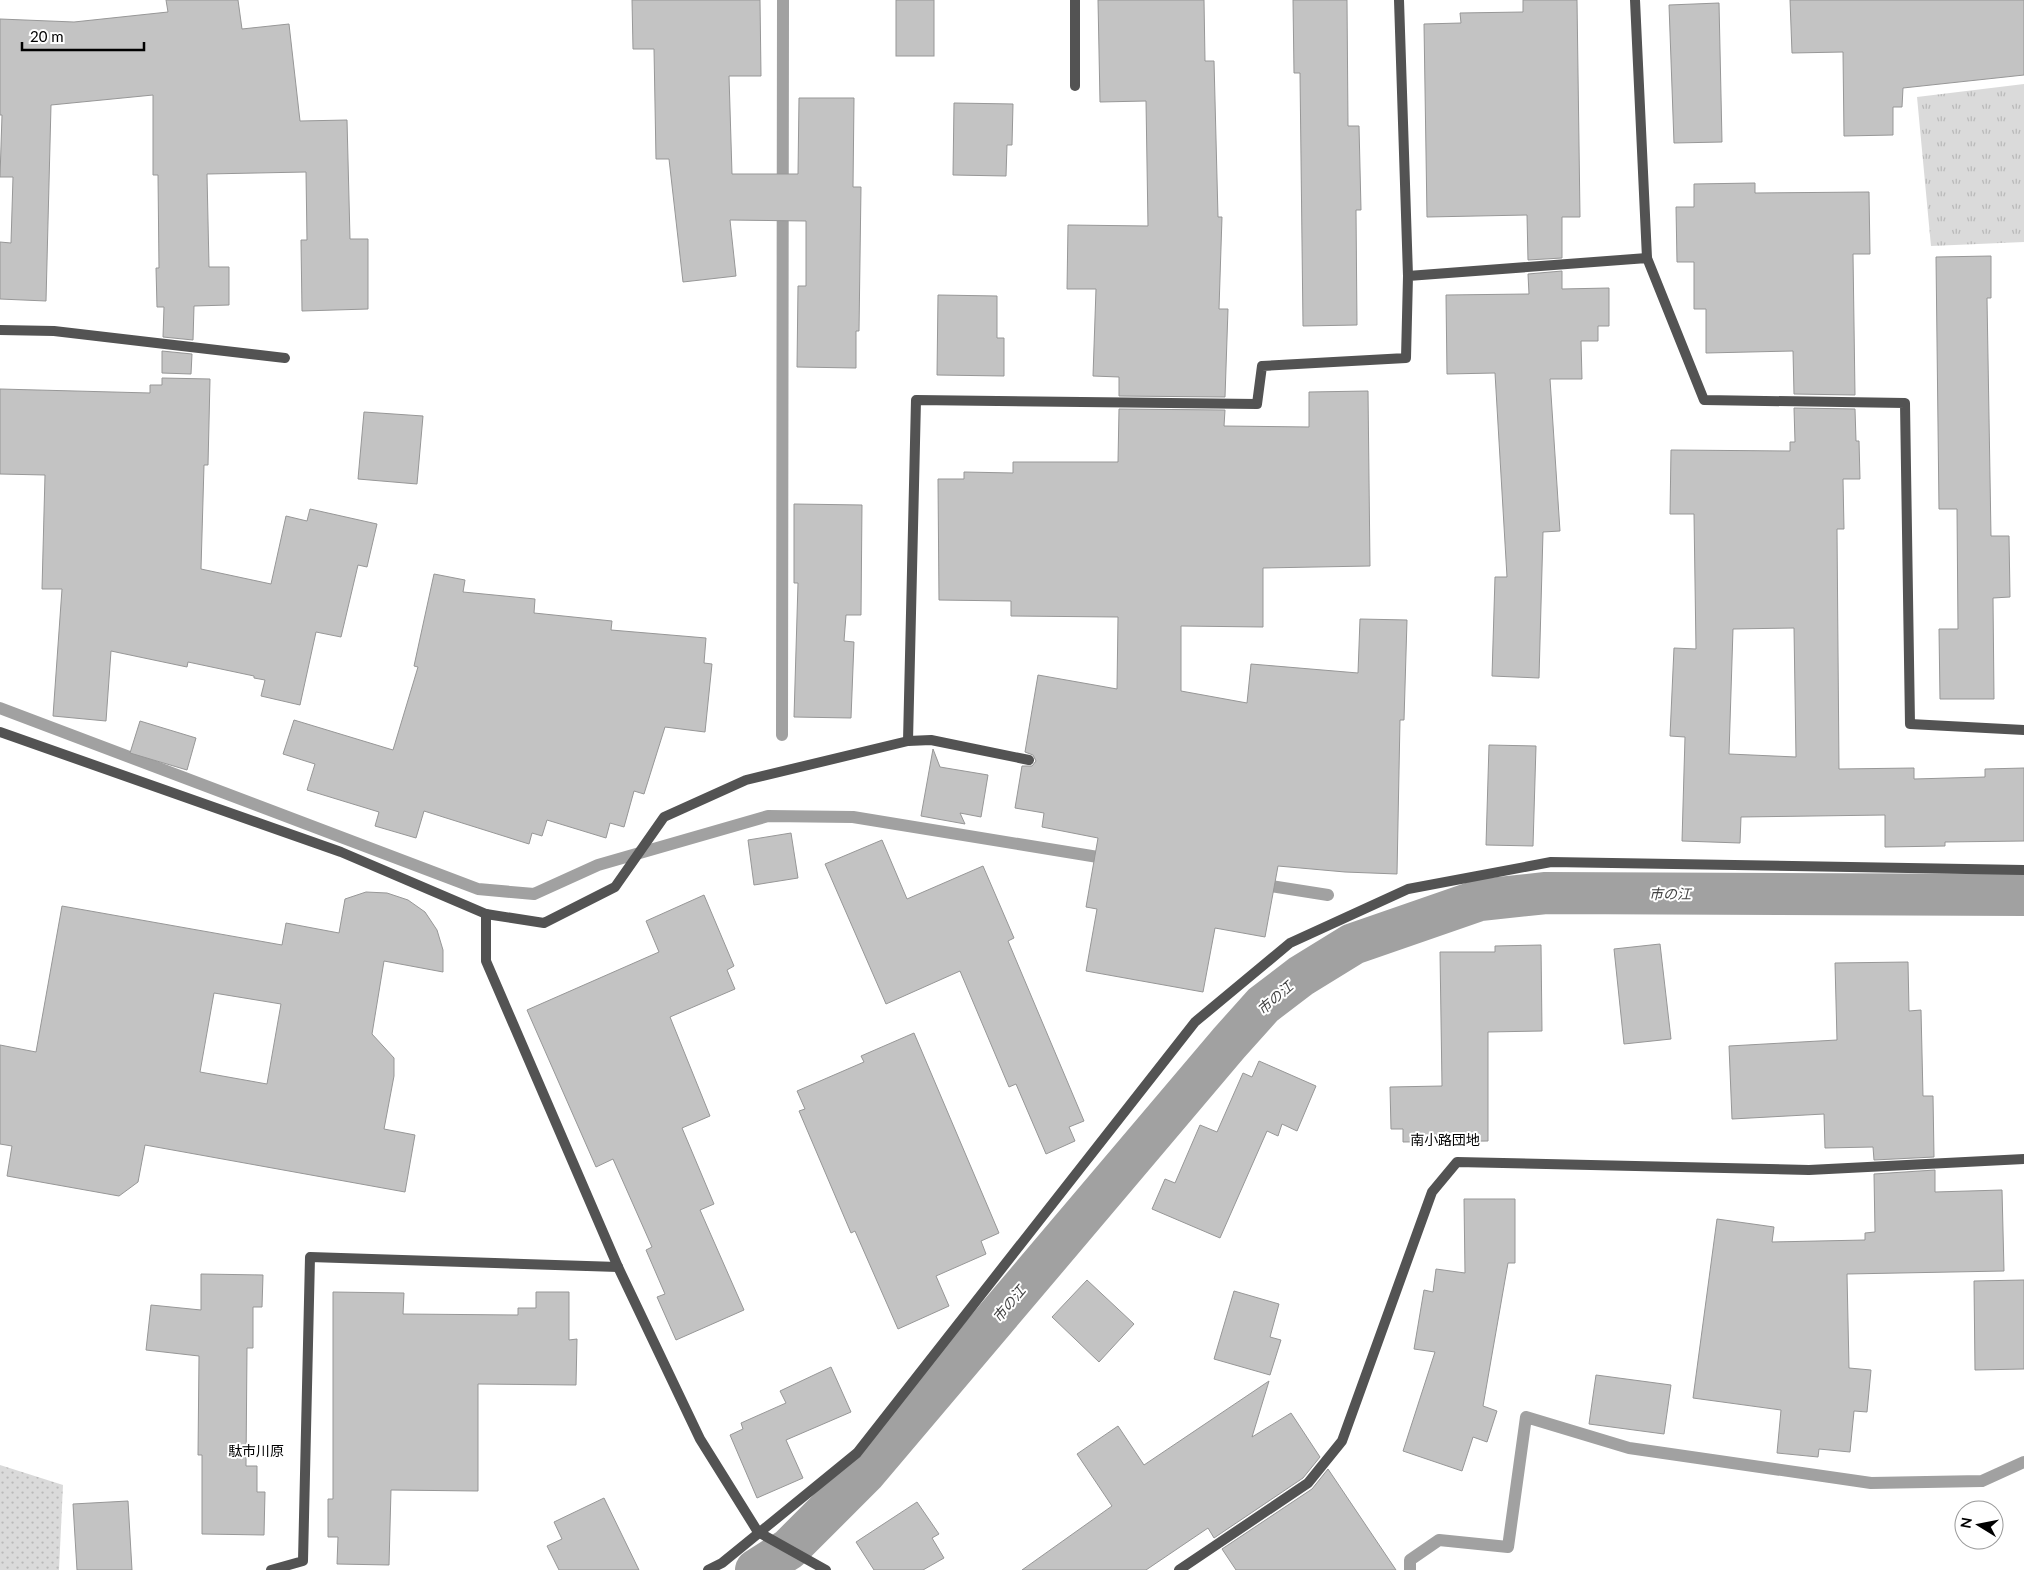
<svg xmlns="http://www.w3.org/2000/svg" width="2024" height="1570" viewBox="0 0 2024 1570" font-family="Lato,'Noto Sans JP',sans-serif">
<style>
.park{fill:url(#park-tufts)}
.garden{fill:url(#garden-dots)}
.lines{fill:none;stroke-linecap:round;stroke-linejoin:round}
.stream{stroke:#a1a1a1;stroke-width:12}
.canal{stroke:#a1a1a1;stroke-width:42}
.building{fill:#c3c3c3;stroke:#979797;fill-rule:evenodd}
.service{stroke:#535353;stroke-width:10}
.minor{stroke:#535353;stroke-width:10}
.labels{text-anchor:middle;stroke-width:4;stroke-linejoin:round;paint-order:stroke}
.water-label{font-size:14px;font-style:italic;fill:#424242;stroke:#fff}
.neighbourhood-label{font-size:14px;fill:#000;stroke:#fff}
</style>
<defs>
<pattern id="park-tufts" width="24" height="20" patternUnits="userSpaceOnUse" patternTransform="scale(1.25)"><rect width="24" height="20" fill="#dadada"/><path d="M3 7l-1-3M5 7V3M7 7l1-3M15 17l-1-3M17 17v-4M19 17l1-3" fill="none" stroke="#b9b9b9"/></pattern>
<pattern id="garden-dots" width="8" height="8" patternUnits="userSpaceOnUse" patternTransform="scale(1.25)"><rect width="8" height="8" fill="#dadada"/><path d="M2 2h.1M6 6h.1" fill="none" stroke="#b9b9b9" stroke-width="1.8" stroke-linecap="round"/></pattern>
</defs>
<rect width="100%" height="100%" fill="#fff"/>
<!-- park -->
<polygon class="park" points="2024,84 2024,242 1931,246 1917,97"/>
<!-- garden -->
<polygon class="garden" points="0,1465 63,1485 59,1570 0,1570"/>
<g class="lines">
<!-- stream -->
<g class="stream">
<polyline points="0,708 478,889 534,894 598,865 768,816 853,817 1110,859"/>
<polyline points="782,735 783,0"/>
<polyline points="1258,884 1328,895"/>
<polyline points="1410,1570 1410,1560 1439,1540 1508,1547 1526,1417 1629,1448 1871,1483 1982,1481 2024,1462"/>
</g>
<!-- canal -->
<polyline class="canal" points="756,1570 789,1549 865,1473 1229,1043 1263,1005 1301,976 1353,944 1480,900 1546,893 2024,895"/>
</g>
<!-- building -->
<g class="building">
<polygon points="166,0 238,0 242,29 289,24 300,121 347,120 350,239 368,239 368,309 302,311 301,240 307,240 306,172 207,174 209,267 229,267 229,305 194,306 193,340 163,337 164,307 157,307 156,268 159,268 158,175 153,175 153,95 51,105 46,301 0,299 0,242 11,243 13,177 0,177 2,115 0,115 0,19 74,22 168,12"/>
<polygon points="632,0 760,0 761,76 729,76 732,174 798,174 799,98 854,98 853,187 861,187 859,331 856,331 856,368 797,367 798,286 806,286 806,221 730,220 736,276 683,282 669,159 656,159 654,49 633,49"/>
<rect x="896" y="0" width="38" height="56"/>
<polygon points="1098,0 1204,0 1205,61 1214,61 1218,217 1222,217 1219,309 1228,309 1225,397 1119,396 1119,377 1093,376 1096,289 1067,289 1068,225 1148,226 1146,101 1100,102"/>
<polygon points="1293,0 1347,0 1348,126 1359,126 1361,210 1356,210 1357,325 1303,326 1300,73 1294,73"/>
<polygon points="1523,0 1577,0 1580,217 1562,217 1562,258 1528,260 1527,215 1427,217 1424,24 1461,23 1460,13 1523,12"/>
<polygon points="1790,0 2024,0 2024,75 1903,88 1902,107 1893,107 1893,135 1844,136 1843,52 1792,53"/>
<polygon points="1719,3 1722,142 1674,143 1669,5"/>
<polygon points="954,103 1013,104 1012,145 1007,145 1006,176 953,175"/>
<polygon points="1755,183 1755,193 1869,192 1870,254 1853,254 1855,395 1794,394 1793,351 1706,353 1706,309 1694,309 1694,262 1677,262 1676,207 1694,207 1694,184"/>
<polygon points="1991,256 1991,298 1987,298 1991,536 2009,536 2010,597 1993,598 1994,699 1940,699 1939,629 1958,629 1957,509 1939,509 1936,257"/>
<polygon points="1562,271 1562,289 1609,288 1609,326 1598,326 1598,341 1581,341 1582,379 1550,379 1560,531 1543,532 1539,678 1492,676 1495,577 1507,577 1495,373 1447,374 1446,295 1529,294 1528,274"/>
<polygon points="938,295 997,296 997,338 1004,338 1004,376 937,375"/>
<polygon points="162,351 192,354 191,374 162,373"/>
<polygon points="162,378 210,379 208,465 204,465 201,569 271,584 286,516 307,521 310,509 377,524 367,567 358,565 341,637 316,632 300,705 261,696 265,680 254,678 254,676 188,662 187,667 111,651 106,721 53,716 62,589 42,589 45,475 0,474 0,389 150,393 150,385 162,385"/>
<polygon points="1368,391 1370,566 1263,568 1263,627 1181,626 1181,691 1247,703 1251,664 1358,673 1360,619 1407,620 1404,720 1400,720 1397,874 1345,872 1278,866 1265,937 1215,928 1203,992 1086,971 1097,909 1086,907 1098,838 1042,827 1044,813 1015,808 1022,766 1032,766 1036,761 1033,755 1025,752 1038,675 1117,689 1118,617 1011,616 1011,601 939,600 938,479 964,479 964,472 1013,473 1013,462 1118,462 1119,409 1225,410 1224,426 1309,427 1309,392"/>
<path d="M1794,408L1855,409L1856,441H1859L1860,479H1843L1844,529H1837L1839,769L1914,768V779L1985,777V769L2024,768V841L1945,842V846L1885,847V815L1741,817L1740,843L1682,841L1685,737L1670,736L1674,648L1696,649L1694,514H1670L1671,450L1790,451V442H1795ZM1794,628L1796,757L1729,754L1733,629Z"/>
<polygon points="364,412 423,416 417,484 358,479"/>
<polygon points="794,504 862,505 861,615 846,615 844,641 854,642 851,718 794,717 798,583 794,583"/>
<polygon points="434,574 465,580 463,592 535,599 534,613 612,621 611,630 706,638 704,663 712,664 705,732 665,727 644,794 634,791 624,827 610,823 606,838 547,820 542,836 532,833 529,844 424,811 416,838 375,826 379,812 307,790 315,764 283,754 294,720 393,750 418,667 414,666"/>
<polygon points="140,721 196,738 187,770 130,753"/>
<polygon points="1489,745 1536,746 1533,846 1486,845"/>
<polygon points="933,749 940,767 988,775 981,817 960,813 965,824 921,816"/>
<polygon points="791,833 798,878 754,885 748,840"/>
<polygon points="882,840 907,899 983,866 1014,938 1008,941 1084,1121 1069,1127 1075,1141 1046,1154 1016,1084 1009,1087 960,971 886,1004 825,864"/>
<path d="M366,892L387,893L408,900L425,912L437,930L443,950V972L384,961L372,1034L394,1058V1076L384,1129L415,1135L405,1192L145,1145L138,1182L119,1196L7,1176L12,1146L0,1144V1045L36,1052L62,906L282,945L286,923L339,933L345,899ZM214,993L281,1004L267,1084L200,1072Z"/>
<polygon points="704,895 734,966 727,970 735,989 670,1017 710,1116 682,1128 714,1204 700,1210 744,1310 676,1340 657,1297 665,1294 646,1250 652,1247 613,1159 596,1167 527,1010 659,952 646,921"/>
<polygon points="1660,944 1671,1039 1624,1044 1614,949"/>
<polygon points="1541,945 1542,1031 1488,1032 1488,1141 1403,1142 1403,1129 1391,1129 1390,1087 1442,1086 1440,952 1495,952 1495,946"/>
<polygon points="1908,962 1909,1011 1921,1010 1923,1096 1933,1096 1934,1157 1874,1160 1873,1147 1825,1148 1824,1114 1732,1119 1729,1046 1837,1040 1835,963"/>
<polygon points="914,1033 999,1233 981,1241 986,1254 936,1276 949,1306 898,1329 855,1231 851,1233 799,1111 805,1109 797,1091 864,1062 861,1056"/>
<polygon points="1259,1061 1316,1086 1297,1131 1282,1124 1278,1136 1267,1131 1220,1238 1152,1209 1165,1179 1175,1183 1200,1125 1217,1132 1243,1073 1252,1077"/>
<polygon points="1935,1170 1935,1192 2002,1190 2004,1271 1847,1274 1849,1368 1871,1370 1867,1412 1854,1411 1850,1452 1819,1449 1818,1457 1777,1453 1781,1410 1693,1398 1717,1219 1774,1227 1772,1242 1865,1240 1865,1233 1875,1232 1874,1174"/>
<polygon points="1464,1199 1515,1199 1515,1263 1508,1263 1483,1406 1497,1411 1487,1442 1473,1437 1462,1471 1403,1451 1435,1352 1414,1349 1424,1290 1433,1292 1436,1269 1465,1273"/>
<polygon points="201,1274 263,1275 262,1307 253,1307 253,1348 247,1348 246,1466 257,1466 257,1492 265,1492 264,1535 202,1534 202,1455 198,1455 199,1356 146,1350 151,1305 201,1310"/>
<polygon points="1087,1280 1134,1324 1099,1362 1052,1317"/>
<polygon points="2024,1280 2024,1369 1975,1370 1974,1281"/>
<polygon points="1234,1291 1279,1304 1270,1337 1281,1340 1270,1375 1214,1359"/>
<polygon points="333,1292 404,1293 403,1314 518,1315 518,1308 536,1308 536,1292 569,1292 569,1340 577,1339 576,1385 478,1384 478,1491 391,1490 389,1565 337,1564 338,1537 328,1537 328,1499 333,1499"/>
<polygon points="831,1367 851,1412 786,1440 803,1478 757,1498 730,1435 743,1429 741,1423 786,1403 780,1391"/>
<polygon points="1596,1375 1671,1385 1664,1434 1589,1424"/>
<polygon points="1269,1381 1252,1437 1291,1413 1320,1457 1303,1478 1214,1538 1208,1528 1146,1570 1022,1570 1112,1506 1077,1454 1118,1426 1144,1465"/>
<polygon points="1328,1469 1396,1570 1236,1570 1222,1549 1312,1489"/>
<polygon points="604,1498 639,1570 559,1570 547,1546 562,1539 554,1522"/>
<polygon points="128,1501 132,1570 77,1570 73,1504"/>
<polygon points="917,1502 939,1534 932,1538 944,1558 923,1570 874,1570 856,1542"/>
</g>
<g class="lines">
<!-- service -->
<polyline class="service" points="708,1570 722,1563 857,1453 1195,1022 1290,943 1408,889 1551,862 2024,870"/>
<!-- minor -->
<g class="minor">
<polyline points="1399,0 1408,276"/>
<polyline points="1635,0 1647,258"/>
<polyline points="1075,86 1075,0"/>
<polyline points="0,330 54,331 285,358"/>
<polyline points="0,732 341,852 486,914 544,923 615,887 664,817 746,780 908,741 916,400 1257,404 1262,366 1406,358 1408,276 1647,258 1704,400 1905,403 1910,724 2024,730"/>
<polyline points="908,741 931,740 1029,760"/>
<polyline points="486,914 486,961 618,1267 700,1439 758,1532 826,1570"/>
<polyline points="271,1570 303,1561 310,1257 618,1267"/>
<polyline points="1179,1570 1308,1483 1342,1441 1432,1192 1457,1162 1809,1170 2024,1159"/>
</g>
</g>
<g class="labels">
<!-- water labels -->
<g class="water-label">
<text x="1670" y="899">市の江</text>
<text transform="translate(1275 998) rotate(-41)" y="5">市の江</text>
<text transform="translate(1009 1304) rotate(-50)" y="5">市の江</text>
</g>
<!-- neighbourhood labels -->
<g class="neighbourhood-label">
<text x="1445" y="1145">南小路団地</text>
<text x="256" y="1456">駄市川原</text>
</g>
</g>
<!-- north arrow -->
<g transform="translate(1979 1525) rotate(280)"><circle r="24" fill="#ffffff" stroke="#999999"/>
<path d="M0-4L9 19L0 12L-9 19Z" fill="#000000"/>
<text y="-8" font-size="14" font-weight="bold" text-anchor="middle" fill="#000000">N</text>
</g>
<!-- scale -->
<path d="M22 42v8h122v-8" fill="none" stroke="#000000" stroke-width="2.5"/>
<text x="30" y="42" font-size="15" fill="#000000" stroke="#ffffff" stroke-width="4" paint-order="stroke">20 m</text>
</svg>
